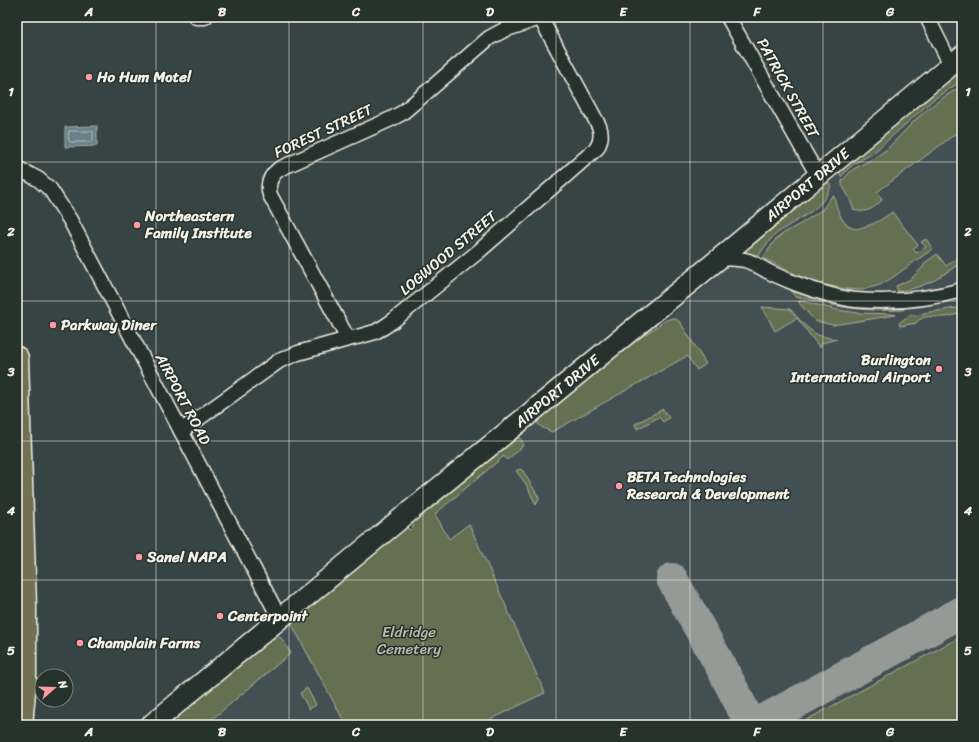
<svg xmlns="http://www.w3.org/2000/svg" width="979" height="742" viewBox="0 0 979 742" font-family="Sriracha,sans-serif">
<style>
.built{fill:#425052}
.green{fill:#637051;stroke:#acb09c}
.water{fill:#6a7f87;stroke:#a1adae}
.lines{fill:none;stroke-linecap:round;stroke-linejoin:round}
.shore{stroke:#bdc3c1;stroke-width:1}
.taxiway{stroke:#959a96;stroke-width:32}
.minor-casing{stroke:#f4f1e8;stroke-width:17}
.secondary-casing{stroke:#f4f1e8;stroke-width:23}
.primary-casing{stroke:#f4f1e8;stroke-width:25}
.minor{stroke:#26332d;stroke-width:14}
.secondary{stroke:#26332d;stroke-width:20}
.primary{stroke:#706f52;stroke-width:22}
.grid{fill:none;stroke:#f4f1e8;stroke-width:1;stroke-opacity:0.55}
.poi-dot{fill:#ff9aa2;stroke:#26332d;stroke-width:1.5}
.labels{text-anchor:middle;stroke-width:3;stroke-linejoin:round;paint-order:stroke}
.poi-label{font-size:15px;font-weight:bold;fill:#f4f1e8;stroke:#26332d;text-anchor:start}
.street-label{font-size:15px;fill:#f4f1e8;stroke:#26332d}
.park-label{font-size:15px;fill:#babdac;stroke:#26332d}
.neatline{fill:none;stroke:#f4f1e8;stroke-width:1.5}
.grid-label{font-size:13px;text-anchor:middle;font-weight:bold;fill:#f4f1e8}
</style>
<rect width="100%" height="100%" fill="#364443"/>
<filter id="ink" filterUnits="userSpaceOnUse"><feTurbulence type="fractalNoise" baseFrequency=".025" numOctaves="2"/><feDisplacementMap in="SourceGraphic" scale="8" xChannelSelector="R" yChannelSelector="G"/><feConvolveMatrix kernelMatrix="1 2 1 2 8 2 1 2 1" color-interpolation-filters="sRGB"/></filter>
<g filter="url(#ink)">
<!-- built -->
<g class="built">
<polygon points="962,69 962,725 480,725 535,696 433,510 538,419 611,358 666,320 839,171"/>
<polygon points="293,619 350,725 163,725"/>
</g>
<!-- green -->
<g class="green">
<polygon points="962,69 962,81 949,89 934,99 872,154 855,163 848,169 841,177 839,171"/>
<path d="M962,86V129L877,192L882,200C874,208 867,214 854,210L849,197L842,185V181L852,170L876,157L887,149L915,120L930,107L950,93Z"/>
<path d="M826,182C831,184 832,186 829,191C819,212 796,219 779,232C770,238 765,247 759,255L752,254L742,253Z"/>
<path d="M832,196H834C836,206 841,224 852,228C857,230 862,227 867,226C877,223 884,218 892,212L918,245L913,249L917,253L926,247L921,242L926,239L933,249L914,262L892,278L880,285L862,290L845,289L817,283L799,276L763,258L776,239L784,233L802,223L822,210Z"/>
<polygon points="937,254 946,266 962,254 962,262 935,280 918,287 898,292 896,286 911,279 922,268 926,262"/>
<path d="M791,291C809,296 827,302 845,305C865,309 885,308 905,308L903,310C881,311 859,310 837,306C826,304 815,301 804,298L799,297L796,298Z"/>
<polygon points="801,301 838,310 858,313 892,314 896,315 833,325 815,321 798,302"/>
<path d="M762,307L790,309C798,318 807,329 818,335C824,337 831,338 837,339L822,343L820,348L797,318L775,331Z"/>
<path d="M962,307V313C957,314 952,316 946,317C936,318 924,313 916,323L900,326L899,323L911,314L917,316L924,313Z"/>
<polygon points="672,318 676,319 680,322 706,364 697,370 687,356 552,432 543,428 539,425 537,422 538,419 611,358 666,320"/>
<polygon points="663,409 669,418 663,422 659,417 637,429 635,424"/>
<polygon points="517,435 523,442 522,447 507,460 504,456 435,514 449,539 469,524 545,693 536,697 480,725 346,725 292,625 292,621 405,526 410,530 414,526 411,522"/>
<polygon points="520,469 523,471 538,496 539,499 536,505 526,484 516,471"/>
<polygon points="276,635 281,638 291,653 205,725 163,725 269,638"/>
<polygon points="962,636 962,725 797,725"/>
<polygon points="307,688 316,705 309,709 300,693"/>
</g>
<!-- water -->
<polygon class="water" points="97,126 97,146 65,147 65,127"/>
<g class="lines">
<!-- shore -->
<polygon class="shore" points="69,131 92,131 93,132 93,141 91,142 70,142 69,141"/>
<!-- taxiway -->
<g class="taxiway">
<polyline points="672,579 724,672 751,725"/>
<polyline points="755,725 962,612"/>
</g>
<defs>
<g id="minor">
<polyline points="196,17 205,17"/>
<polyline points="728,17 818,176"/>
<polyline points="927,17 951,65"/>
<polyline points="17,168 38,179 50,189 70,220 280,619"/>
<path d="M720,258C729,259 739,258 748,261C754,263 760,267 767,271C777,276 787,280 797,284C816,291 836,298 856,300C891,303 929,299 962,290"/>
<path d="M348,339L270,195C267,185 270,176 279,169L391,119L402,113L421,97L489,38L504,30L540,18"/>
<path d="M181,431L279,361L298,353L348,339L361,336L375,332L384,327L394,320L478,252L597,148C601,141 602,134 599,126L540,17"/>
</g>
<g id="secondary">
<path id="s1" d="M151,725L404,516L517,424L612,346L720,258L818,176L962,56"/>
</g>
<polyline id="primary" points="17,358 25,606 25,681 21,725"/>
</defs>
<!-- minor casing -->
<use href="#minor" class="minor-casing"/>
<!-- secondary casing -->
<use href="#secondary" class="secondary-casing"/>
<!-- primary casing -->
<use href="#primary" class="primary-casing"/>
<!-- minor -->
<use href="#minor" class="minor"/>
<!-- secondary -->
<use href="#secondary" class="secondary"/>
<!-- primary -->
<use href="#primary" class="primary"/>
</g>
</g>
<!-- grid -->
<path class="grid" d="M156,17V725M289,17V725M423,17V725M556,17V725M690,17V725M823,17V725M17,162H962M17,301H962M17,441H962M17,580H962"/>
<!-- markers -->
<g class="poi-dot">
<circle cx="89" cy="77" r="4"/>
<circle cx="137" cy="225" r="4"/>
<circle cx="53" cy="325" r="4"/>
<circle cx="939" cy="369" r="4"/>
<circle cx="619" cy="486" r="4"/>
<circle cx="139" cy="557" r="4"/>
<circle cx="220" cy="616" r="4"/>
<circle cx="80" cy="643" r="4"/>
</g>
<g class="labels">
<!-- poi labels -->
<g class="poi-label">
<text x="97" y="82">Ho Hum Motel</text>
<text x="145" y="221">Northeastern<tspan x="145" dy="17">Family Institute</tspan></text>
<text x="61" y="330">Parkway Diner</text>
<text x="931" y="365" text-anchor="end">Burlington<tspan x="931" dy="17">International Airport</tspan></text>
<text x="627" y="482">BETA Technologies<tspan x="627" dy="17">Research &amp; Development</tspan></text>
<text x="147" y="562">Sanel NAPA</text>
<text x="228" y="621">Centerpoint</text>
<text x="88" y="648">Champlain Farms</text>
</g>
<!-- street labels -->
<g class="street-label">
<text transform="translate(788 88) rotate(61)" y="5">PATRICK STREET</text>
<text transform="translate(323 131) rotate(-25)" y="5">FOREST STREET</text>
<text dy="5" stroke="none"><textPath href="#s1" startOffset="850">AIRPORT DRIVE</textPath></text>
<text transform="translate(448 253) rotate(-40)" y="5">LOGWOOD STREET</text>
<text dy="5" stroke="none"><textPath href="#s1" startOffset="526">AIRPORT DRIVE</textPath></text>
<text transform="translate(183 399) rotate(62)" y="5">AIRPORT ROAD</text>
</g>
<!-- park labels -->
<g class="park-label">
<text x="409" y="637">Eldridge<tspan x="409" dy="17">Cemetery</tspan></text>
</g>
</g>
<!-- margin -->
<rect width="979" height="742" fill="none" stroke="#26332d" stroke-width="44"/>
<!-- north arrow -->
<g transform="translate(54 688) rotate(70)"><circle r="19" fill="#26332d" stroke="#787f78"/>
<path d="M0-3L7 15L0 10L-7 15Z" fill="#ff9aa2"/>
<text y="-6" font-size="11" font-weight="bold" text-anchor="middle" fill="#f4f1e8">N</text>
</g>
<rect x="22" y="22" width="935" height="698" class="neatline"/>
<g class="grid-label">
<text x="89" y="16">A</text>
<text x="222" y="16">B</text>
<text x="356" y="16">C</text>
<text x="490" y="16">D</text>
<text x="623" y="16">E</text>
<text x="757" y="16">F</text>
<text x="890" y="16">G</text>
<text x="11" y="96">1</text>
<text x="968" y="96">1</text>
<text x="11" y="236">2</text>
<text x="968" y="236">2</text>
<text x="11" y="376">3</text>
<text x="968" y="376">3</text>
<text x="11" y="515">4</text>
<text x="968" y="515">4</text>
<text x="11" y="655">5</text>
<text x="968" y="655">5</text>
<text x="89" y="736">A</text>
<text x="222" y="736">B</text>
<text x="356" y="736">C</text>
<text x="490" y="736">D</text>
<text x="623" y="736">E</text>
<text x="757" y="736">F</text>
<text x="890" y="736">G</text>
</g>
</svg>
